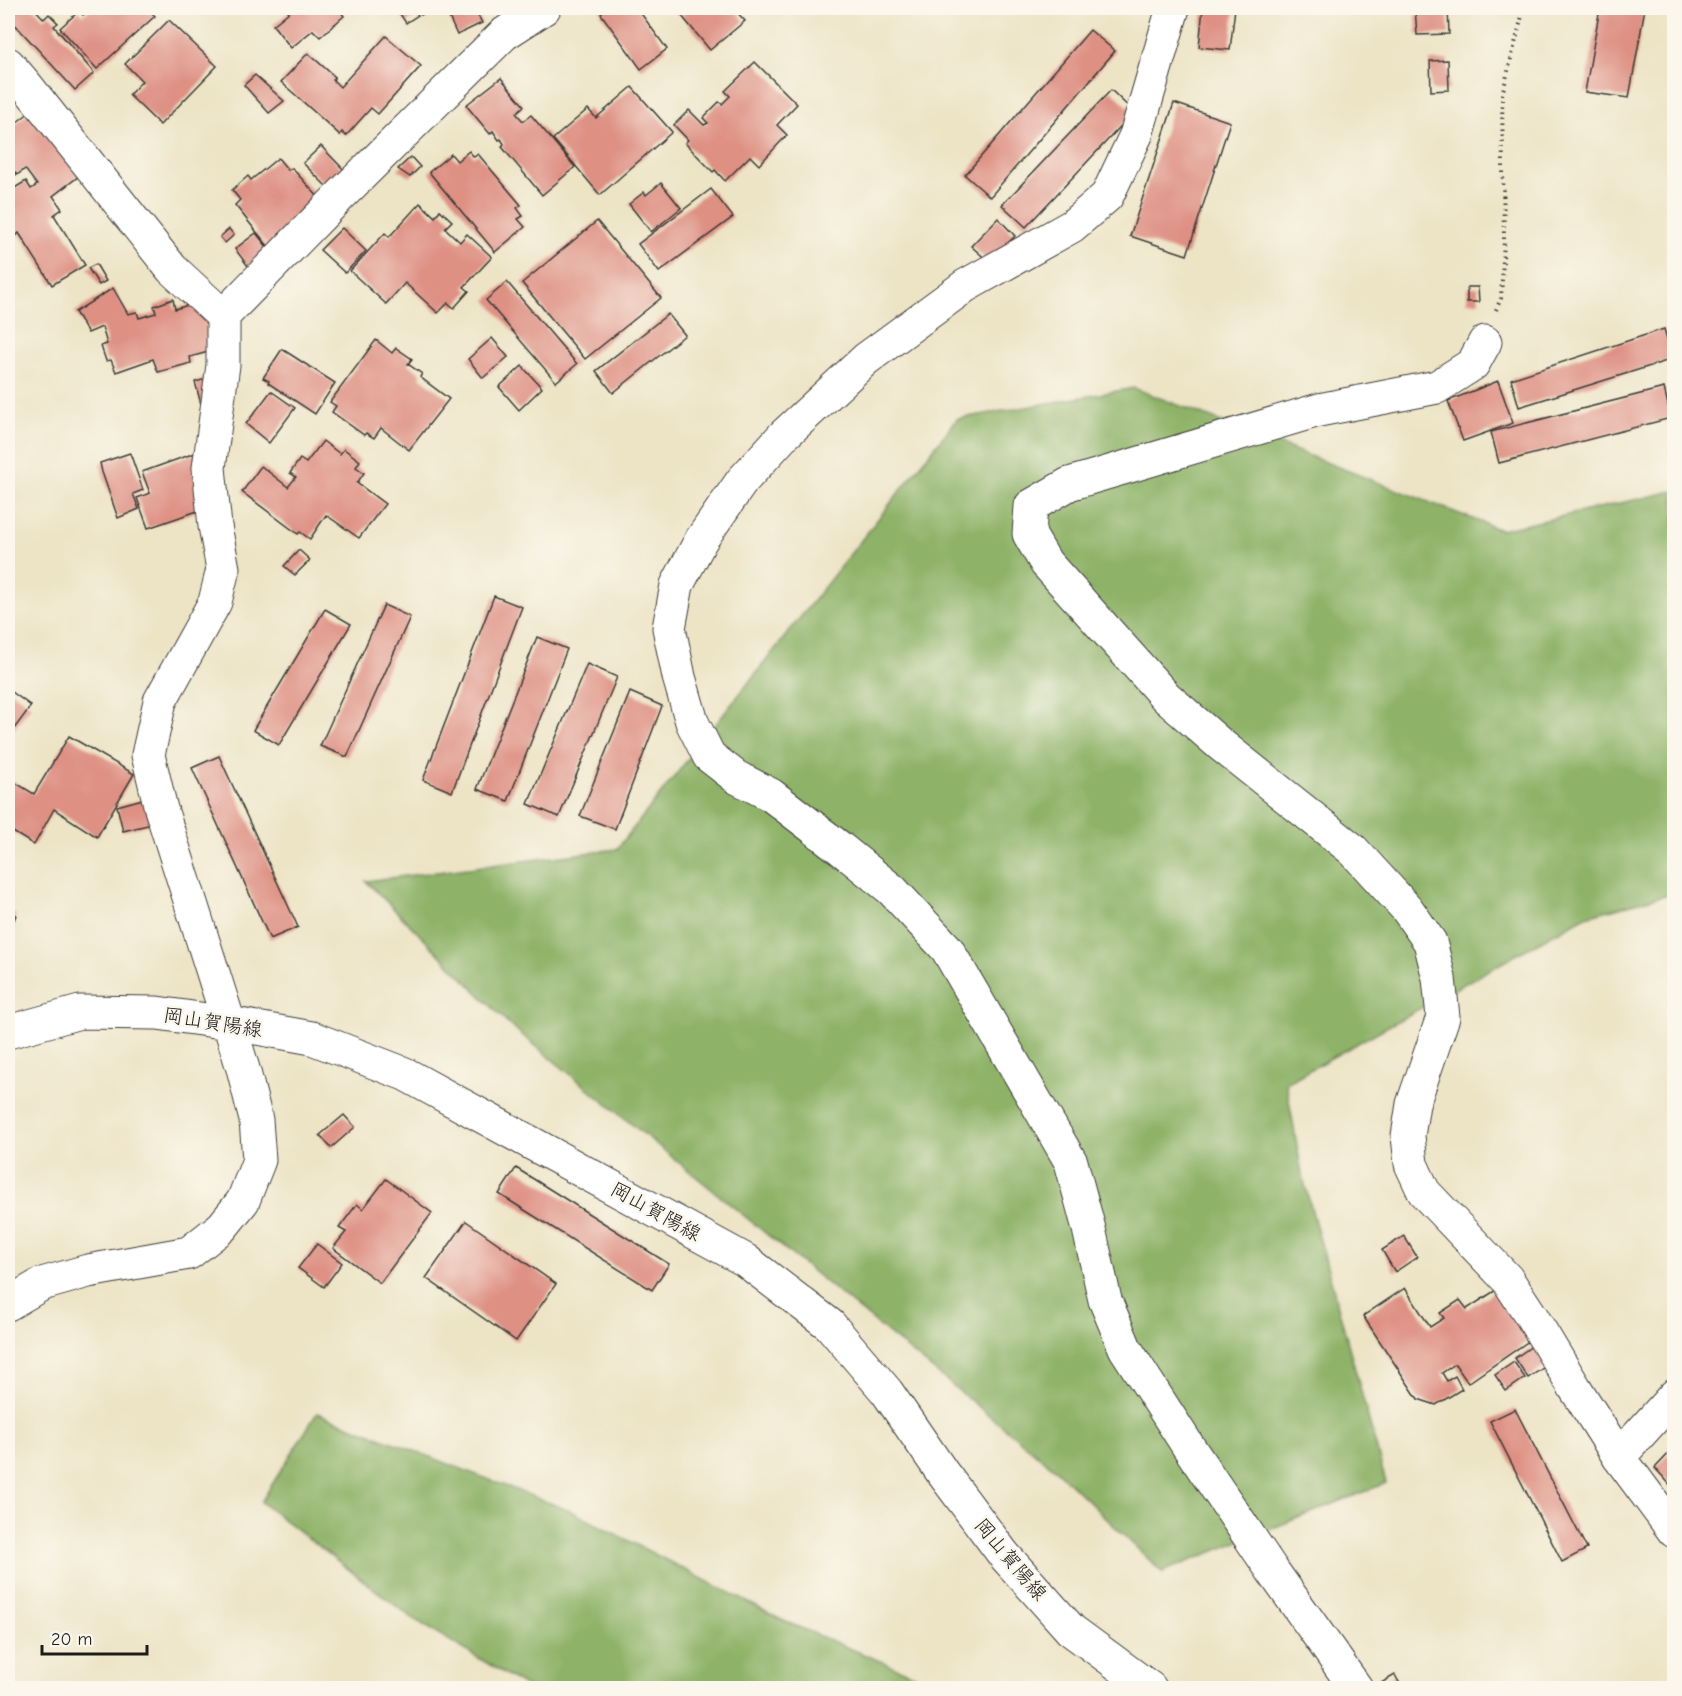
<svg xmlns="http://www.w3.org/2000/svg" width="1682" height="1696" viewBox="0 0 1682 1696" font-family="'Comic Neue','Klee One',sans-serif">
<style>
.forest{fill:#8eb268;stroke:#556742;stroke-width:1.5}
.building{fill:#de9083}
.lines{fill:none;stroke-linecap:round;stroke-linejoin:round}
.street-casing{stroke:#3b3a36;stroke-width:35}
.secondary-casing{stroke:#3b3a36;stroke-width:35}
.primary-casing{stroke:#3b3a36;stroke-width:35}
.path{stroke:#3b3a36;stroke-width:4;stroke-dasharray:1.5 4.5;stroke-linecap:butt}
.street{stroke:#fff;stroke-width:33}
.secondary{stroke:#fff;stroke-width:33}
.primary{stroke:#fff;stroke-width:33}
.labels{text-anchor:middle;stroke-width:5;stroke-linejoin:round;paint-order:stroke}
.street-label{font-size:20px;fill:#1c1c1c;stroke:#fbf7ec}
</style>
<rect width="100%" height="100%" fill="#fbf7ec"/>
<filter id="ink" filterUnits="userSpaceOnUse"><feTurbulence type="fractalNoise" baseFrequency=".0167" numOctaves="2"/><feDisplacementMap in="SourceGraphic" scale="12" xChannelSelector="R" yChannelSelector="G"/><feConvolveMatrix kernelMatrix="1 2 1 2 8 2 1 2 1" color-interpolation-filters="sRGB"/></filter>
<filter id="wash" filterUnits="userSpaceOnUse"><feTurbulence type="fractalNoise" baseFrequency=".008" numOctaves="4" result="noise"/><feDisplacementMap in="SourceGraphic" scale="24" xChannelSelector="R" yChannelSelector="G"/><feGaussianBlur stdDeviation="1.35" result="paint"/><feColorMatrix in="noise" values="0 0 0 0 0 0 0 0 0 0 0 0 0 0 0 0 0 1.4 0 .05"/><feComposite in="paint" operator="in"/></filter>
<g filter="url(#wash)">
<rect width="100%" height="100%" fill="#ede4c6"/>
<!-- forest -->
<g class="forest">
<polygon points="1134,388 1501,530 1674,491 1674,893 1586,916 1286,1083 1302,1174 1386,1483 1162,1572 1056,1470 510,1025 366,881 617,849 957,419"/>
<polygon points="317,1413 573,1512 784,1621 945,1688 528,1688 412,1618 261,1502"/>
</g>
<g id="blocks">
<!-- building -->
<g class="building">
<polygon points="19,8 34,8 44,19 49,14 58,23 54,26 94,73 75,90 9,18"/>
<polygon points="91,8 147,8 155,16 97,69 60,28 79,11 83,15"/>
<polygon points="294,8 338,8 344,16 320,37 313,30 291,48 273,25"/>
<polygon points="396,8 413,8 418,15 406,23"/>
<polygon points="416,8 433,8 421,15"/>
<polygon points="464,8 474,8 482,23 457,35 448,15"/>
<polygon points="599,8 637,8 667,49 641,69 601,14 602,12"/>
<polygon points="687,8 733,8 745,21 710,50 681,15 688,9"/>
<polygon points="1203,8 1235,8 1230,50 1199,47"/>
<polygon points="1415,8 1448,8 1449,34 1417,35"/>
<polygon points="1600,8 1645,8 1629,98 1585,92"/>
<polygon points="169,20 217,66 160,125 129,95 142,81 125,64"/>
<polygon points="1090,30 1115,51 990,197 965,175"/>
<polygon points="386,36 421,66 378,114 371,108 346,136 342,132 340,135 281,82 308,53 335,77 333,80 340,87"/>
<polygon points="1448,60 1449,90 1431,91 1430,61"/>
<polygon points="755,62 797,104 777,125 787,135 759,165 750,156 725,181 715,170 713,172 685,143 688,140 674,125 689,110 704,125 708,123 703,118 719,102 722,104 730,96 725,91"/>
<polygon points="255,75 284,101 269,113 244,85"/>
<polygon points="501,78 524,106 516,113 523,121 531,115 575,167 542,195 502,147 504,144 501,139 499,140 493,131 490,134 466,105"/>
<polygon points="632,87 672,132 600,195 553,139 588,109 596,118"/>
<polygon points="1111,90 1134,112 1026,227 1002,205"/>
<polygon points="43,102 83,173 53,196 62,209 54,215 85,265 52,285 19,233 16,236 8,223 8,192 26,181 31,189 37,185 25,169 17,175 8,163 8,155 12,152 8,146 8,129"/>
<polygon points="1174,103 1230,122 1187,255 1130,236"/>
<polygon points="321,146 346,172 329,189 303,163"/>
<polygon points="469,151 474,157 478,154 521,205 517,208 523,216 518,219 525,227 495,252 429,172 451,154 457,161"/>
<polygon points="411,157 420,167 410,177 398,169"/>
<polygon points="278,158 288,170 292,168 320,199 272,251 235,205 240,200 232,190 248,176 251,180"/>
<polygon points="661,183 681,208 651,232 629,204 644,192 646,195"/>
<polygon points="711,189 733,217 659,272 638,244"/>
<polygon points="420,203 435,217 440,210 452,221 445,228 460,242 467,234 492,257 464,287 469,291 454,308 448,303 438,313 405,283 386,304 350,271 385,233 389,237"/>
<polygon points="998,218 1015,236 989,262 971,246"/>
<polygon points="597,221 661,298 585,359 522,283"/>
<polygon points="342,228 366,251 345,273 320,250"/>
<polygon points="229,229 234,235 225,243 220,237"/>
<polygon points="256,233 272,253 251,270 235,249"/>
<polygon points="96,264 106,281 99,285 88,268"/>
<polygon points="507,282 577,364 556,382 486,300"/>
<polygon points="1467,287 1478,287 1479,302 1467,302"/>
<polygon points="113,288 128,314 137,312 139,318 156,313 154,306 173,299 175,309 209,299 226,347 190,357 191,363 158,372 153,359 116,372 111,360 106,361 101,346 107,344 102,327 88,333 75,312"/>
<polygon points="668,314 685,335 613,393 596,371"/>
<polygon points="1664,329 1673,359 1519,407 1511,379"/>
<polygon points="492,338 508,357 483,378 468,359"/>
<polygon points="376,340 392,353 396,348 412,359 408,364 422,374 420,377 449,399 409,450 381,428 374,438 366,433 364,435 332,412 336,406 330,402"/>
<polygon points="282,349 335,383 315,414 268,383 269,381 263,378"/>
<polygon points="522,366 542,388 519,410 499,387"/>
<polygon points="225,374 225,398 201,404 195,382"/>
<polygon points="1498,381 1513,423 1463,441 1448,401"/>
<polygon points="1664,388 1671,418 1499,463 1491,432"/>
<polygon points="271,391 295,408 269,443 246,424"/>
<polygon points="323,441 340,454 344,449 360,461 356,467 364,473 357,483 385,504 359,538 326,515 310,539 300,532 298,534 242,492 261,466 288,487 296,477 290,473 300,459 306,463"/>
<polygon points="130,453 143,490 133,494 139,509 118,518 102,472 100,463"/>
<polygon points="195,453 212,506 148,528 137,498 150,493 142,472"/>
<polygon points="299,550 310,560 295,575 284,566"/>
<polygon points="494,596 522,607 452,792 423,780"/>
<polygon points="384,605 410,617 347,757 320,746"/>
<polygon points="325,609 351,624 279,745 253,730"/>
<polygon points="537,637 567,649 508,801 477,789"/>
<polygon points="587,664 617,677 559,817 528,804"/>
<polygon points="8,689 31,706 8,737"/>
<polygon points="630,692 662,706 615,829 580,816"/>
<polygon points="69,736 134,774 97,837 54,809 34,845 8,829 8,778 34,794"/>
<polygon points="219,756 298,927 270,939 192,768"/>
<polygon points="150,797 156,823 123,831 117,806"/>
<polygon points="8,911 16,915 8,935"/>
<polygon points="344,1115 355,1127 331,1148 320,1135"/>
<polygon points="516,1168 669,1264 652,1290 499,1194"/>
<polygon points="386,1179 432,1213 380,1283 333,1248 346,1232 339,1228 357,1204 363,1209"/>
<polygon points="466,1221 556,1284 516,1341 426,1278"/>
<polygon points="1404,1236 1417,1257 1395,1272 1382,1250"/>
<polygon points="317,1244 342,1263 324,1287 298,1268"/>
<polygon points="1405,1288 1430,1327 1444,1318 1440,1313 1460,1300 1467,1309 1499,1288 1533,1338 1468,1383 1455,1364 1442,1373 1447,1381 1455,1376 1462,1389 1436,1405 1418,1399 1363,1316"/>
<polygon points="1535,1344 1549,1364 1528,1378 1515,1358"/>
<polygon points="1514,1362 1525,1378 1506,1391 1495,1375"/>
<polygon points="1515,1409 1587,1549 1562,1562 1490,1421"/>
<polygon points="1674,1448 1674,1489 1655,1468"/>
<polygon points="1395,1675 1402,1688 1384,1688 1381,1683"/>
</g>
</g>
</g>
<g filter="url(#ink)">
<use href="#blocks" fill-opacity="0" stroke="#3b3a36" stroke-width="1.5"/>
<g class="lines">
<defs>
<g id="street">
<polyline points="1173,8 1136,135 1107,196 1072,226 965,286 866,359 784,435 742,481 701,540 677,585 669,628 679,677 692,722 709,756 736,777 771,795 840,848 892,890 947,949 1071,1162 1089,1229 1105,1300 1125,1348 1188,1446 1272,1570 1356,1688"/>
<polyline points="8,64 26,85 172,269 223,316"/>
<polyline points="1485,342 1473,364 1437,387 1319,410 1069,484 1031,506 1029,534 1046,563 1166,697 1221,745 1353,850 1407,909 1430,942 1439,978 1443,1017 1413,1104 1408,1136 1411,1164 1424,1192 1507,1279 1532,1317 1575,1388 1619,1457 1674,1531"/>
<polyline points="229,1023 161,809 148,755 160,701 215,602 223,569 215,526 209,468 223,365 223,316 340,196 504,34 544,8"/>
<polyline points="1619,1457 1674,1396"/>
</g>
<polyline id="secondary" points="8,1304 42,1284 88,1271 189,1253 222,1227 243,1201 259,1160 256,1120 244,1072 229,1023"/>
<polyline id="primary" points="8,1032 80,1012 157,1013 229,1023 312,1038 405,1074 745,1260 830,1325 887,1392 942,1472 1004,1555 1071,1630 1150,1688"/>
</defs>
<!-- street casing -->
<use href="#street" class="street-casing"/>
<!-- secondary casing -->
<use href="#secondary" class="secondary-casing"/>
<!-- primary casing -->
<use href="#primary" class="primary-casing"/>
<!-- path -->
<polyline class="path" points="1496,310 1501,298 1504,240 1502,95 1524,8"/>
<!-- street -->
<use href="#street" class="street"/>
<!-- secondary -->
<use href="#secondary" class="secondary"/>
<!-- primary -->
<use href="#primary" class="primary"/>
</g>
</g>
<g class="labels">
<!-- street labels -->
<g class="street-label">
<text transform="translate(213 1022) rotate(9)" y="7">岡山賀陽線</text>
<text transform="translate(656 1211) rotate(29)" y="7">岡山賀陽線</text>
<text transform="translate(1011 1559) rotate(50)" y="7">岡山賀陽線</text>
</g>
</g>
<!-- margin -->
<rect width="1682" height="1696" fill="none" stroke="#fbf7ec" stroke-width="30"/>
<!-- scale -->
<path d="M42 1645v9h105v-9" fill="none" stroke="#1c1c1c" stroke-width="3"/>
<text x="51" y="1645" font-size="18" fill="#1c1c1c" stroke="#fbf7ec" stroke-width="4.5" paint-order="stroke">20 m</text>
</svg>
